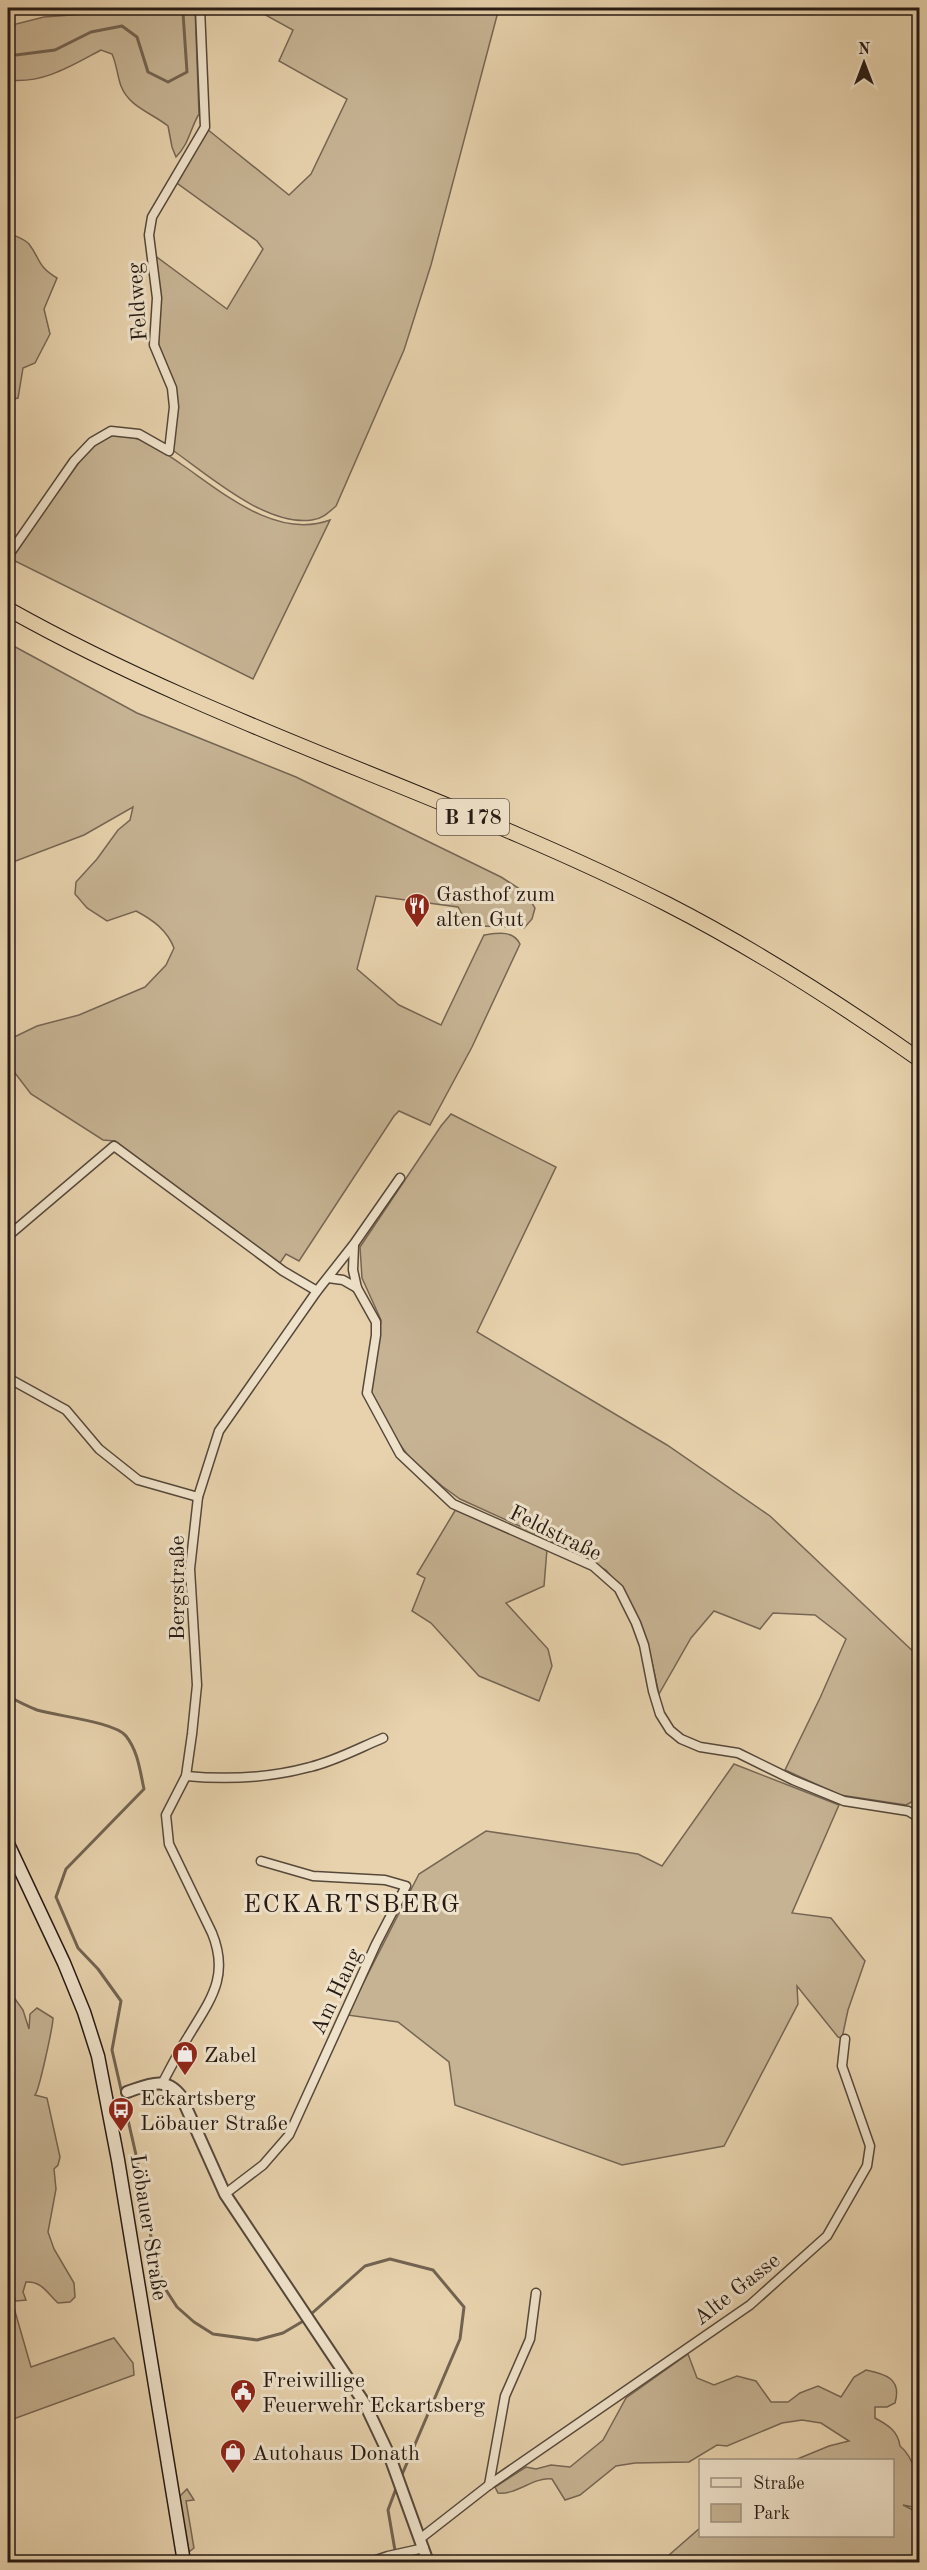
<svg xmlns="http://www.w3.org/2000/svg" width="927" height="2570" viewBox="0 0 927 2570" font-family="'Old Standard TT',serif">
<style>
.green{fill:#c6b393;stroke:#766654;stroke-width:1.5}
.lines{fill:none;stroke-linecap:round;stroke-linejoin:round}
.stream{stroke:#726351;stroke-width:3}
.minor-casing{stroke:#56483a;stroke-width:11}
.tertiary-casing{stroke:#56483a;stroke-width:14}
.secondary-casing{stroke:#261a14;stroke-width:15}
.trunk-casing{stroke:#261a14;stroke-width:16}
.minor{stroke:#efe2ca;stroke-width:8}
.tertiary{stroke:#efe2ca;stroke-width:10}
.secondary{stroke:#efe2ca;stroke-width:12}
.trunk{stroke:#e7d2ad;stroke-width:14}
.labels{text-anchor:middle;stroke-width:6;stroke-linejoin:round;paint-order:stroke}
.shield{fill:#efe2ca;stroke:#62564b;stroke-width:1.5}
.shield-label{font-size:21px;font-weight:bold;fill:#261a14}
.street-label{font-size:22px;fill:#261a14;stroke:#efe2ca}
.poi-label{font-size:22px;fill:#261a14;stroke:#efe2ca;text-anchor:start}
.quarter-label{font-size:26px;letter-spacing:1.5px;fill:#261a14;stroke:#efe2ca}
</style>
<rect width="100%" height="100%" fill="#e7d2ad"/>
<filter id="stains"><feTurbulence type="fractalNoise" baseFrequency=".00333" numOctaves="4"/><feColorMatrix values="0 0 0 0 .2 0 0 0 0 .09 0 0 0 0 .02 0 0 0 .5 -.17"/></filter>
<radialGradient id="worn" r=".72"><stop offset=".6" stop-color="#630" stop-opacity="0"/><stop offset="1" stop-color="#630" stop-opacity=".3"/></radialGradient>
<!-- green -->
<g class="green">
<path d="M93,8H195L199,114C190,129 189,144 176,157L172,147L168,126C152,113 129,107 121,86C117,75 117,65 112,54L101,50C71,66 43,84 8,80V26L44,17L85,14Z"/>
<path d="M253,8H499L431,265L404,350L336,506C328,513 322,519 312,520C266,527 207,474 171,449L176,410L159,351L154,255L227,309L263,249L257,241L174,181L207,129L289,195L311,174L347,99L279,61L293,30Z"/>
<path d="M8,232C14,236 25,239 29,244C41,260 37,266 57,278L44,309L50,334L35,363L23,368L18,398L8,400Z"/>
<path d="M114,435C141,435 159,449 181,464C222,492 276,540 330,520L253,679L13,560L12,554L85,454L101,440Z"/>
<path d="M8,643L137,713L296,777L501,877L526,893L535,908L532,919L524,928C505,926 487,927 468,925L458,907L376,896L357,969L399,1005L441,1025L484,935C498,933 513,930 520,944L472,1047L430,1125L399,1111L394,1116L299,1261L286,1254L280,1263L115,1141L103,1140L31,1094L8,1064V1040L37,1026L79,1015L145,987L166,965L174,948C167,930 153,920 136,911L107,921L87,908L75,894L76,882L97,859L118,830L130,820L133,807L84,835L8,864Z"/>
<polygon points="451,1114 556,1167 477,1332 667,1445 770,1516 919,1657 919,1798 906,1805 840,1795 785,1770 820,1698 846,1639 815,1615 773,1613 760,1629 714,1611 691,1638 659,1694 648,1644 636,1614 621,1588 606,1570 537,1534 460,1499 442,1486 409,1457 396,1439 371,1393 381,1320 362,1278 360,1247 441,1126"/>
<polygon points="456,1509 547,1549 544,1586 506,1603 548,1649 552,1666 539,1701 479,1676 431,1623 412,1611 425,1578 417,1574"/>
<polygon points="734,1764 839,1805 792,1913 831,1918 865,1961 848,2010 842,2038 838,2037 797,1986 798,2004 724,2146 622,2165 455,2105 449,2062 398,2022 347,2015 419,1874 486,1831 638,1854 662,1866"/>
<path d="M8,1989L23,2010L29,2029L30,2014L37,2008L53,2018C53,2026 39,2091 35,2095L47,2098L60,2157L58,2165L54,2169L56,2189L48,2232L54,2249L74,2283L75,2297L70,2302L58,2303C47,2293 42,2281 26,2282L23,2292L26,2300L16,2301L8,2285Z"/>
<polygon points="8,2287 31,2367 114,2338 133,2363 134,2375 8,2421"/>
<path d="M688,2354L697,2378L714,2385L737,2376L756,2381L771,2402H788L800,2393L818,2386L841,2397L854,2377L866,2370C886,2374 902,2379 895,2403L887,2407H875V2418C888,2425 898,2431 900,2446C915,2458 920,2485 919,2503L913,2507L903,2505L919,2513V2562H661L700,2528V2536H892V2460H795L829,2446L849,2441L821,2423L802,2420L782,2423L727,2446L717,2445L689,2462L635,2463L616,2466L580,2495L565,2500L552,2479C532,2477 518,2495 498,2493L495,2487L526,2467L536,2469L551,2465L570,2467L603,2440L626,2398Z"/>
<polygon points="187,2489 194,2500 186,2501 194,2548 189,2552 179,2502 180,2496"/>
</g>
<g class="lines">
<!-- stream -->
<g class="stream">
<polyline points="8,56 55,50 91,32 122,26 137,37 148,72 168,82 187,72 183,13 179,8"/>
<path d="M8,1696C17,1701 27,1706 37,1710C57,1716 115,1722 126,1736C138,1751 140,1771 144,1789L66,1869L56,1897L78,1948L98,1969L121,2001L112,2050L142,2181L155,2262L166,2290L177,2307L194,2322L213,2334L257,2340L283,2333L305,2320"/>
<polyline points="310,2315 365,2266 390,2259 433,2270 464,2307 460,2339 401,2477"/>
<polyline points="397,2486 388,2510 397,2562"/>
</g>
<defs>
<g id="minor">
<polyline points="8,556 74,461 92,442 111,431 139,434 169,451 174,407 172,388 154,345 157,298 149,235 152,217 205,127 200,8"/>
<polyline points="8,1236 114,1146 283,1271 317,1291"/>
<polyline points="354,1245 353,1270 357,1288 376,1322 376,1335 367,1393 400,1454 453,1504 593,1566 619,1589 636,1623 644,1645 653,1691 660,1714 670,1730 681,1739 700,1747 738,1753 793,1780 844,1801 908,1811 920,1818"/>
<polyline points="328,1278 343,1280 357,1288"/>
<polyline points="8,1378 66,1410 99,1449 138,1480 198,1497"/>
<path d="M186,1776C228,1780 269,1778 310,1767C335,1761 359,1748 383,1738"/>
<path d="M163,2082C171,2067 179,2051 188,2037C210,2000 230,1977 212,1933L169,1844L166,1815L186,1776L192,1734L197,1685L190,1569L198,1497L219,1431L317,1291L354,1244L400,1178"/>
<polyline points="225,2194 263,2165 289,2135 376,1944 406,1886 385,1880 313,1876 261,1861"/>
<polyline points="489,2485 505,2396 530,2339 536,2293"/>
<polyline points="421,2538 489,2485 750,2305 827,2236 867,2166 870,2146 842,2066 845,2039"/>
<polyline points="370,2562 388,2556 424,2548"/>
</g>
<path id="tertiary" d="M127,2092C148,2085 165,2075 181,2096L225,2194L365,2404L390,2457L428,2562"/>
<polyline id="secondary" points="8,1844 64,1963 84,2012 98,2056 118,2160 184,2562"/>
<path id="trunk" d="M8,609C218,727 452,795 667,904C755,949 839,1003 920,1060"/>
</defs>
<!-- minor casing -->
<use href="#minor" class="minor-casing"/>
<!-- tertiary casing -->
<use href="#tertiary" class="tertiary-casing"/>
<!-- secondary casing -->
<use href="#secondary" class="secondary-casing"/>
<!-- trunk casing -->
<use href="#trunk" class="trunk-casing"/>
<!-- minor -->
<use href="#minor" class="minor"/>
<!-- tertiary -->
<use href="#tertiary" class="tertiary"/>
<!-- secondary -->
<use href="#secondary" class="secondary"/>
<!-- trunk -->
<use href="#trunk" class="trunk"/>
</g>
<!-- icons -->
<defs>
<symbol id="restaurant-pin" viewBox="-11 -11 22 30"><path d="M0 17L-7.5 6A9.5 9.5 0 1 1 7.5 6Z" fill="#8f2418" stroke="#efe2ca"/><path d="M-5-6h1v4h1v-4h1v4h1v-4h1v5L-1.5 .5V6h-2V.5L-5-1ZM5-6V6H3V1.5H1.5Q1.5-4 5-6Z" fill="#fff"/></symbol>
<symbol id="shop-pin" viewBox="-11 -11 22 30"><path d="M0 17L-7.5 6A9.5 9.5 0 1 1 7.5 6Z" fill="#8f2418" stroke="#efe2ca"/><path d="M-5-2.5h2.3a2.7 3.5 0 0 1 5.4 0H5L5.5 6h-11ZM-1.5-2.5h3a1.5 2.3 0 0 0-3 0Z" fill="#fff"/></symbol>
<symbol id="bus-pin" viewBox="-11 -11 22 30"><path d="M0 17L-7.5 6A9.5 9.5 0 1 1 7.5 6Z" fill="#8f2418" stroke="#efe2ca"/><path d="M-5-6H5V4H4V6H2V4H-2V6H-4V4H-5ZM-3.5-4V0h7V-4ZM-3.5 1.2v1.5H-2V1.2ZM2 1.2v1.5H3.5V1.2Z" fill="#fff"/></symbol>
<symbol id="civic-pin" viewBox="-11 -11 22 30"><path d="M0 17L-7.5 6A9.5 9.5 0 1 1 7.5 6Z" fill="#8f2418" stroke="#efe2ca"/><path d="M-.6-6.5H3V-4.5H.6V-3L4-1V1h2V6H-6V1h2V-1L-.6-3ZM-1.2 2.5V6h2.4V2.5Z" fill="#fff"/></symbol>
</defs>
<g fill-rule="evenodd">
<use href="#restaurant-pin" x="402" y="891" width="30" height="40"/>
<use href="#shop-pin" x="170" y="2039" width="30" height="40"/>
<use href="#bus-pin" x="106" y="2095" width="30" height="40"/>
<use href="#civic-pin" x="228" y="2377" width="30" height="40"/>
<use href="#shop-pin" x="218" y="2437" width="30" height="40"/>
</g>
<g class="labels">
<!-- shield labels -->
<rect class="shield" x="437" y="799" width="72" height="36" rx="4.5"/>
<g class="shield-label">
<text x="473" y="824">B 178</text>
</g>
<!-- street labels -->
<g class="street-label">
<text transform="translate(136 302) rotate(-94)" y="8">Feldweg</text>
<text transform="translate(556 1532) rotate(26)" y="8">Feldstraße</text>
<text transform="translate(176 1588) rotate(-90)" y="8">Bergstraße</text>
<text transform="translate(335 1991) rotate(-65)" y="8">Am Hang</text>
<text transform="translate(150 2227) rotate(81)" y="8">Löbauer Straße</text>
<text transform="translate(736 2288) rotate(-38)" y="8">Alte Gasse</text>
</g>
<!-- poi labels -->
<g class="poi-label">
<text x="436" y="901">Gasthof zum<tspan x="436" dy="25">alten Gut</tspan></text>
<text x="204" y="2062">Zabel</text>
<text x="140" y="2105">Eckartsberg<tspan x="140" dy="25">Löbauer Straße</tspan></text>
<text x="262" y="2387">Freiwillige<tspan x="262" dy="25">Feuerwehr Eckartsberg</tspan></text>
<text x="252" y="2460">Autohaus Donath</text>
</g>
<!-- quarter labels -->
<g class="quarter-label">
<text x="352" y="1912">ECKARTSBERG</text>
</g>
</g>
<!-- margin -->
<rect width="927" height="2570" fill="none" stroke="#e7d2ad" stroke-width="30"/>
<rect x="9" y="9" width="909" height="2552" fill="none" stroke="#261a14" stroke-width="3"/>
<rect x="15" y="15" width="897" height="2540" fill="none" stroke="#261a14" stroke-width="1.5"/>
<!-- legend -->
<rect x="699" y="2459" width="195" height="78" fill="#efe2ca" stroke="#9f9281" stroke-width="1.5"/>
<rect x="711" y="2478" width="30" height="9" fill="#efe2ca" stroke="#9f9281" stroke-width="1.5"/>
<text x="753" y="2489" font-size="18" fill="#261a14">Straße</text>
<rect x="711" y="2504" width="30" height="18" fill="#c6b393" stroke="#9f9281" stroke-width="1.5"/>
<text x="753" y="2519" font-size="18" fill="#261a14">Park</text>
<!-- north arrow -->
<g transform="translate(864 63)" stroke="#efe2ca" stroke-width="4.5" paint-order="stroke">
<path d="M0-4.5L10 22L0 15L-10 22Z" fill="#261a14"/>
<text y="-9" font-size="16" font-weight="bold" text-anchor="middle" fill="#261a14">N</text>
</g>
<rect width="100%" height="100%" filter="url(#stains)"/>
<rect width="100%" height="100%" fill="url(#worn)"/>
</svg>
